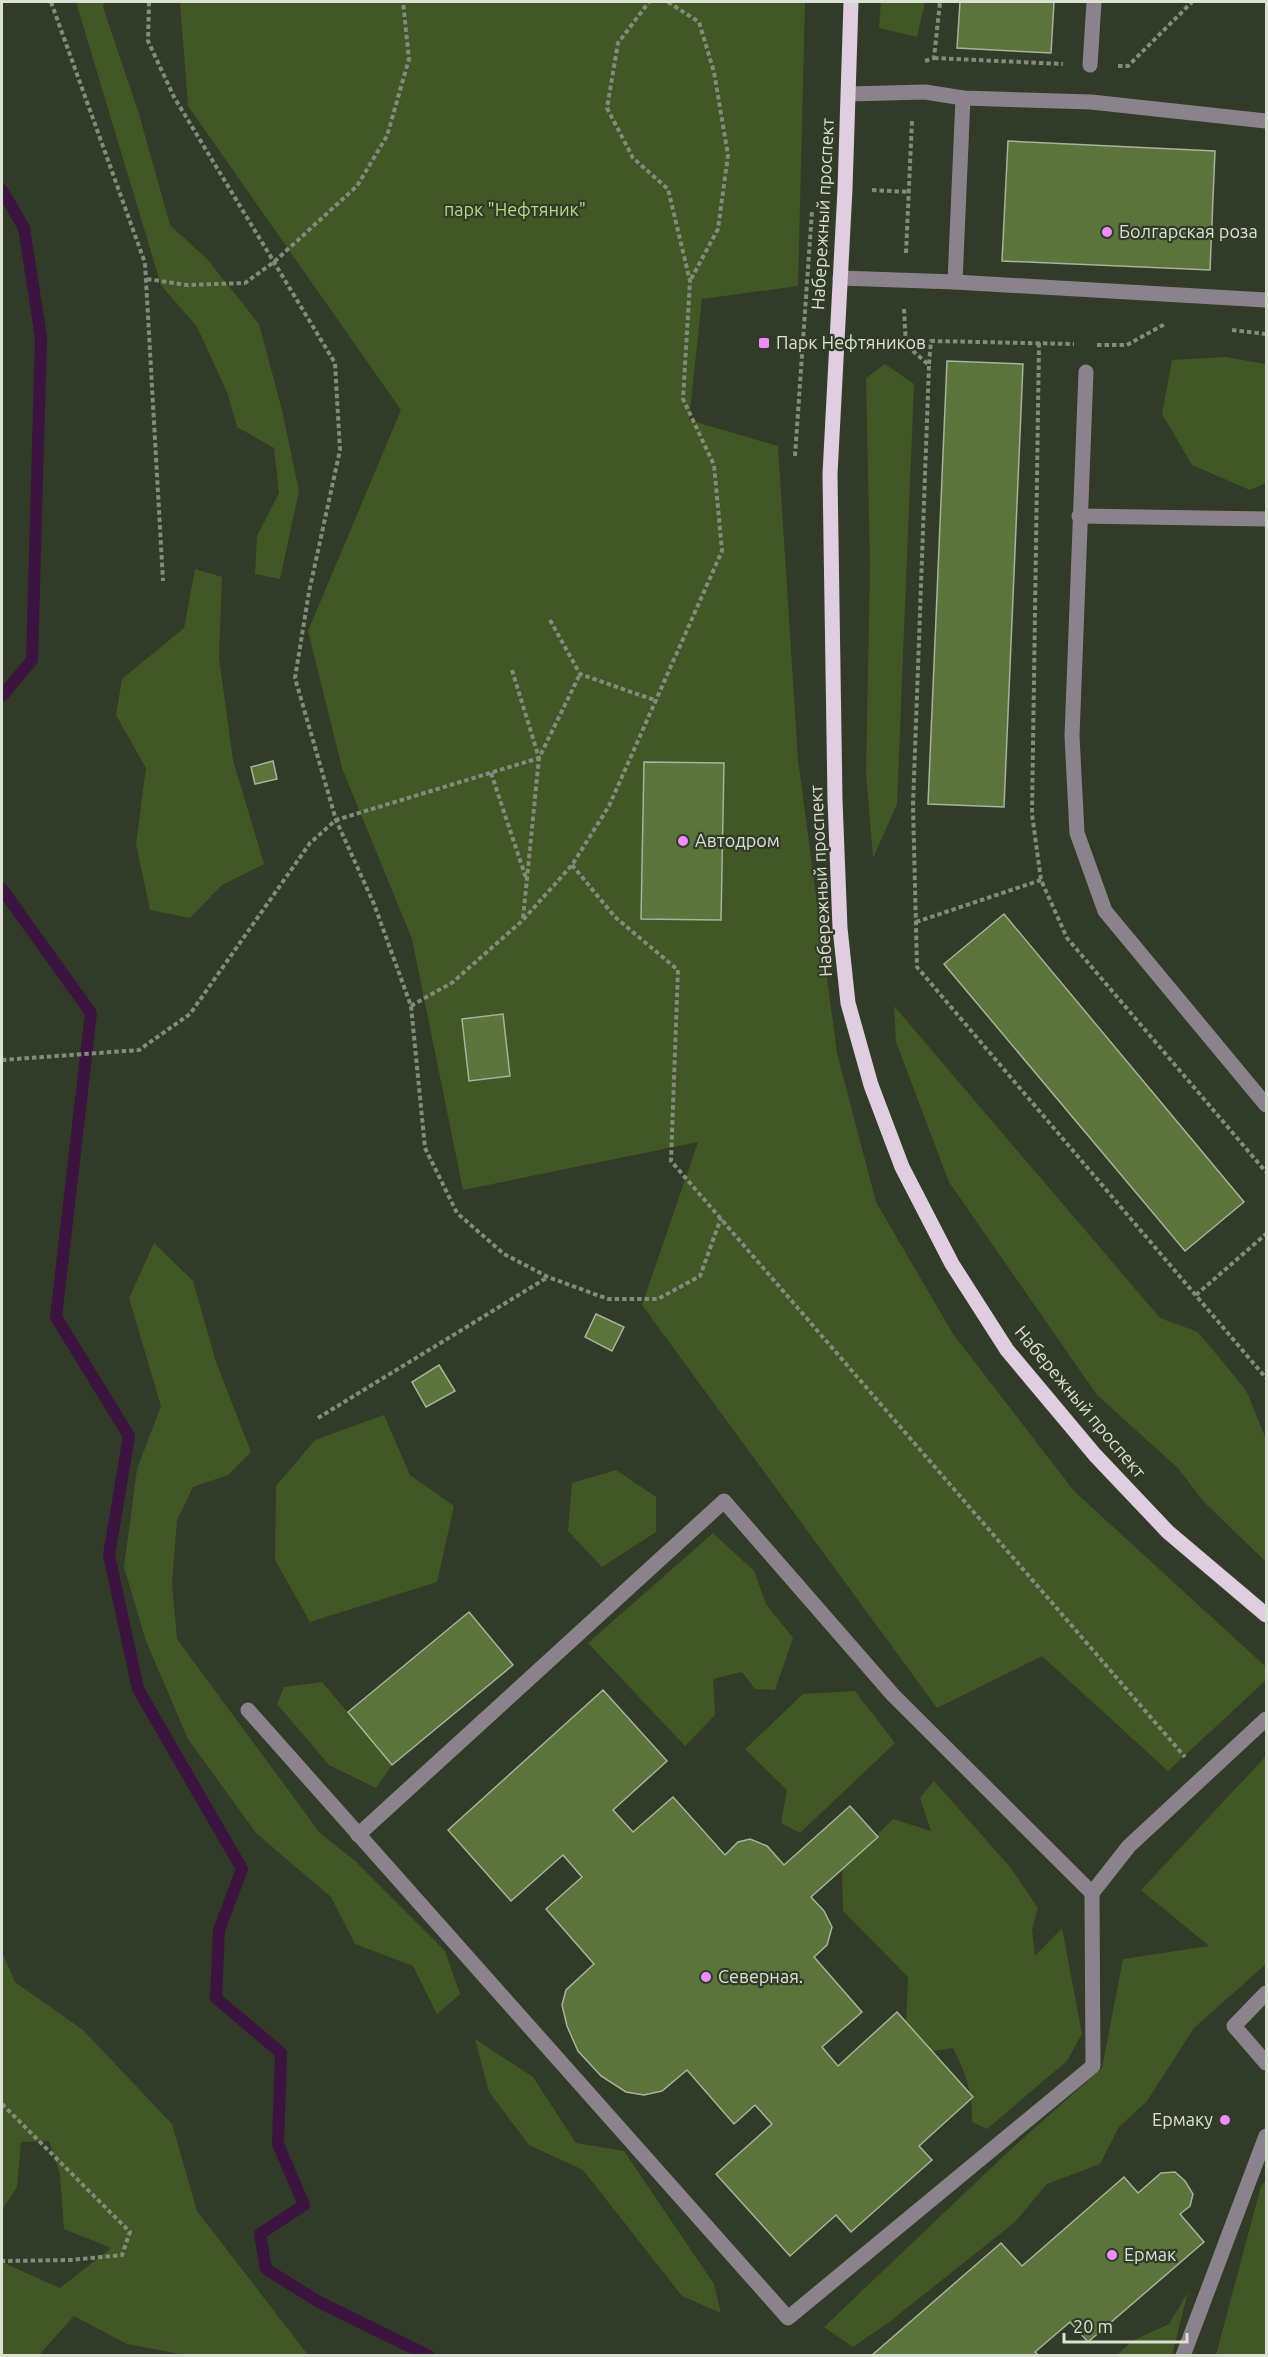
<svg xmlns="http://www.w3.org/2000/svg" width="1268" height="2357" viewBox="0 0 1268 2357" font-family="Ubuntu,sans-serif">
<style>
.green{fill:#415726}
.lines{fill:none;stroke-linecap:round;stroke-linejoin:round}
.stream{stroke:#3b153f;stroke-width:12}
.building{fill:#5a743c;stroke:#a7b39b;stroke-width:1.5}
.path{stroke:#838b7a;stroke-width:4;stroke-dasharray:4.5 3;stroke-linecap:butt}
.minor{stroke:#8b838c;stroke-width:15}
.major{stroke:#dfcee0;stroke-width:15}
.poi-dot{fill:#ee8cf8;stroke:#323b27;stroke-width:2}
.labels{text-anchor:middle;stroke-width:4.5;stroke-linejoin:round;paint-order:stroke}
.park-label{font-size:18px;fill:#b3da87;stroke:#323b27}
.street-label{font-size:18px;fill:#dbe1d5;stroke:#323b27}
.poi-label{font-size:18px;fill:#dbe1d5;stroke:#323b27;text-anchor:start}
</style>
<rect width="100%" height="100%" fill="#323b27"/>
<!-- green -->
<g class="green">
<polygon points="76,2 104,2 103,7 139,114 170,225 207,259 259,324 282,410 299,491 280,579 255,574 257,536 279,493 274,448 237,427 227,392 197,327 161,285"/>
<polygon points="180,2 805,2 798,286 702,299 689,420 778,446 798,760 837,1053 876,1202 953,1334 1074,1491 1266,1667 1266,1680 1168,1771 1042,1656 937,1708 642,1305 698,1142 463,1190 412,939 342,768 308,631 401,410 188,106"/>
<polygon points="881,2 925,2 917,37 879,28"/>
<polygon points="1225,357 1266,364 1266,483 1250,490 1192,465 1162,414 1172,360"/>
<polygon points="885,364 914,384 897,804 873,858 866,773 870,566 866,378"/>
<polygon points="195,569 222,577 219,658 233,760 264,864 222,885 190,918 150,910 136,844 146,768 116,715 122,679 184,628"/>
<polygon points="894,1006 1160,1318 1198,1332 1246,1390 1266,1439 1266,1562 1203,1501 1178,1468 1097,1395 949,1182 896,1042"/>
<polygon points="154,1243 193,1281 216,1362 251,1452 228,1475 193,1487 177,1520 172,1583 177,1639 320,1833 354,1860 445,1951 460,1994 437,2014 413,1966 355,1944 331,1897 256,1833 188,1739 146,1641 124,1567 137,1469 161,1406 129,1298"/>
<polygon points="384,1415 410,1475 454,1506 437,1582 310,1622 275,1560 276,1486 315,1440"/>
<polygon points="616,1470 656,1497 656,1532 602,1567 568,1531 572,1483"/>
<polygon points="713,1533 754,1571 766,1604 793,1638 775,1690 755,1689 742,1672 713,1679 715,1715 685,1746 588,1643"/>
<polygon points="322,1682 392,1765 376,1788 329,1765 277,1704 284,1687"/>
<polygon points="855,1691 895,1743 800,1833 781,1823 787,1790 745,1749 803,1694"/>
<polygon points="1266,1756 1266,1964 1194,2028 1147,2101 1119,2127 1100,2164 1047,2184 1015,2222 888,2323 853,2347 824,2327 1009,2151 1102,2068 1123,1959 1209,1946 1141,1890"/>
<path d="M934,1781L1010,1867L1038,1908L1032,1929L1035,1956L1062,1928L1082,2034L1067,2061L987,2129L972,2122C973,2093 966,2074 953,2048L932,2051L906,2023L908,1977L843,1911L842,1870L893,1819L931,1831L920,1798Z"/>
<polygon points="2,1952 15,1982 83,2030 172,2124 197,2211 308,2355 185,2355 127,2344 74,2316 39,2355 2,2355 2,2255 6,2264 60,2288 111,2248 64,2229 60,2174 49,2141 21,2142 17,2187 2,2210"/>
<polygon points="475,2039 533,2077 576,2143 624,2151 714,2284 721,2313 682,2296 583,2170 529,2145 489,2092"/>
<polygon points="1266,2180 1266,2355 1216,2355 1261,2186"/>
<polygon points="1188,2292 1172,2355 1117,2355 1132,2341 1169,2324"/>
</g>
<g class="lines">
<!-- stream -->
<g class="stream">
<polyline points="2,190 24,228 41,337 32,660 2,696"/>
<polyline points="2,889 91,1013 56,1317 129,1436 109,1555 138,1689 242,1869 219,1930 216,1998 281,2053 278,2144 304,2205 260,2234 266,2269 319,2302 429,2356"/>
</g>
</g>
<!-- building -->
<g class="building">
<polygon points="960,2 1054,2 1051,53 957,48"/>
<polygon points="1008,141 1215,151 1210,270 1002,261"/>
<polygon points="947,361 1023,364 1004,807 928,804"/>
<polygon points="273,761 277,779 255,784 251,767"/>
<polygon points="644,762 724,763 721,920 641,919"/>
<polygon points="1004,914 1244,1202 1185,1251 944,964"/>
<polygon points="503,1014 510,1076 469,1081 462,1019"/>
<polygon points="596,1314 624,1327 612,1351 585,1337"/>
<polygon points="439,1365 455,1391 426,1407 412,1382"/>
<polygon points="469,1612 513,1665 392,1765 348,1712"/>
<polygon points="603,1690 667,1761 613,1810 633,1832 673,1797 725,1855 738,1842 750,1839 767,1846 784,1865 850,1806 878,1837 811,1897 824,1911 832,1927 827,1945 814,1957 862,2012 822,2047 838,2066 897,2012 973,2097 919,2146 932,2160 851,2232 836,2215 790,2256 716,2174 772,2124 755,2105 734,2124 687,2070 662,2091 644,2095 626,2092 601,2076 578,2051 567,2026 562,2005 566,1990 594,1964 546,1909 582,1877 563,1855 511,1901 448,1830"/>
<polygon points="1175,2172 1185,2181 1193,2194 1190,2206 1180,2214 1204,2242 1088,2342 1070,2322 1035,2352 1039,2356 871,2356 1001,2243 1022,2266 1124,2177 1138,2193 1161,2173"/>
</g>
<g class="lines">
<!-- path -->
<g class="path">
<polyline points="51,2 145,263 163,581"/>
<polyline points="149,2 148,41 174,97 335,363 340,450 309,592 295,678 336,820 374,904 411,1006 425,1148 457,1213 504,1254 548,1277 608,1299 658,1299 700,1276 721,1218"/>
<polyline points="668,2 699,22 714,72 728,155 718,229 690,281"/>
<polyline points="934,58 1063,64"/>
<polyline points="925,61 934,58 940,2"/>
<polyline points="1118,66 1128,66 1192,2"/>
<polyline points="872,190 910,192"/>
<polyline points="906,253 912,120"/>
<polyline points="147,279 187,285 245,283 274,262 357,186 387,136 409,59 403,2"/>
<polyline points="904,309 906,345 929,365 913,805 917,967 1266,1378"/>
<polyline points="1232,330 1266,334"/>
<polyline points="1039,343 1032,814 1041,880 1067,938 1266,1172"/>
<polyline points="1097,345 1127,345 1165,324"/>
<polyline points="929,364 931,341 1074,344"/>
<polyline points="795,456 812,211"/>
<polyline points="550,620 580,674 657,701"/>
<polyline points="512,670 539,758"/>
<polyline points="491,773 526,878"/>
<polyline points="572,865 615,917 678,970 671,1161 1185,1757"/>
<polyline points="523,918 539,758 580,674"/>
<polyline points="916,922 1041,880"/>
<polyline points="411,1006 453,982 522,921 572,865 609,806 722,551 714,465 683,399 690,281 668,189 633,158 607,108 618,43 649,2"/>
<polyline points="2,1060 139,1050 190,1014 310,843 336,820 539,758"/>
<polyline points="1196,1295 1266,1234"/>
<polyline points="318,1418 548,1277"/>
<polyline points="2,2104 130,2232 122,2255 71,2260 2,2261"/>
</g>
<!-- minor -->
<g class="minor">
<polyline points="1090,65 1094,2"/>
<polyline points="849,94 925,92 963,98 1091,102 1266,121"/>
<polyline points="840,278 955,282 1266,300"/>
<polyline points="955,282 963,98"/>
<polyline points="1086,372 1072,736 1077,833 1105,911 1266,1105"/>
<polyline points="1079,516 1266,519"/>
<polyline points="248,1710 788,2318 1093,2066 1092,1893 893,1695 724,1501 358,1835"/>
<polyline points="1092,1893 1129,1846 1266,1719"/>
<polyline points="1266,1993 1234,2026 1266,2063"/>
<polyline points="1183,2356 1266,2136"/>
</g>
<!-- major -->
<polyline class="major" points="851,2 845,189 830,474 835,800 840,928 848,1003 871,1085 902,1167 952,1264 1007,1350 1095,1455 1168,1532 1266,1615"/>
</g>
<!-- markers -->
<g class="poi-dot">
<circle cx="1107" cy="232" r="6"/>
<rect x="758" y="337" width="12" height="12" rx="3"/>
<circle cx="683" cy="841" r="6"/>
<circle cx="706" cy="1977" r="6"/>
<circle cx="1225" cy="2120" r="6"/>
<circle cx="1112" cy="2255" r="6"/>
</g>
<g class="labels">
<!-- park labels -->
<g class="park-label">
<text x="515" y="216">парк "Нефтяник"</text>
</g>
<!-- street labels -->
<g class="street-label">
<text transform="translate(823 214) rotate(-87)" y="6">Набережный проспект</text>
<text transform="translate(821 881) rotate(-93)" y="6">Набережный проспект</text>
<text transform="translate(1080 1402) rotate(50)" y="6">Набережный проспект</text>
</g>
<!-- poi labels -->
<g class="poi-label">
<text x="1119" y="238">Болгарская роза</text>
<text x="776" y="349">Парк Нефтяников</text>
<text x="695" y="847">Автодром</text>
<text x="718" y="1983">Северная.</text>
<text x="1213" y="2126" text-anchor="end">Ермаку</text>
<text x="1124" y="2261">Ермак</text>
</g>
</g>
<!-- border -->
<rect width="1268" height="2357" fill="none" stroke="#dbe1d5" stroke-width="6"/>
<!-- scale -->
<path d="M1064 2333v9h123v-9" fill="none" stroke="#dbe1d5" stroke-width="3"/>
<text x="1073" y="2333" font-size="18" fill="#dbe1d5" stroke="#323b27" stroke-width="4.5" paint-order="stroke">20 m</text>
</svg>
